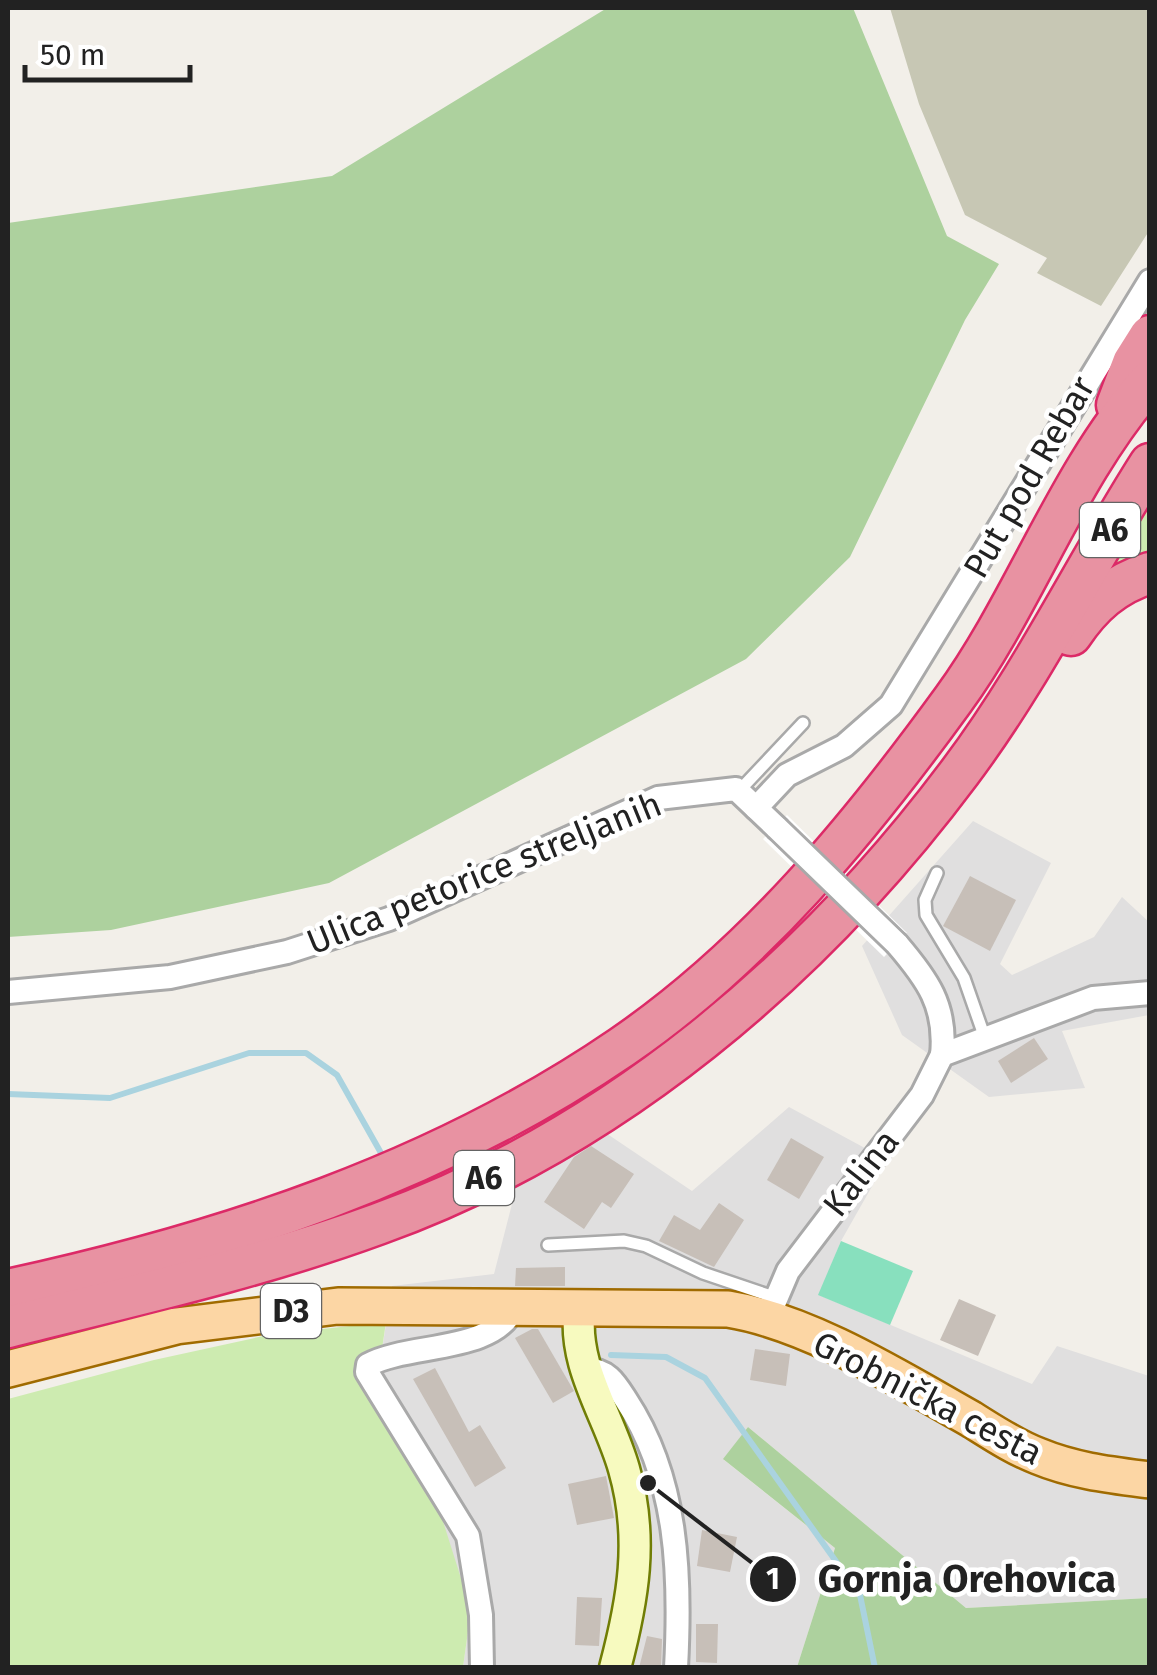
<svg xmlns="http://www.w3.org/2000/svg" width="1157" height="1675" viewBox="0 0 1157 1675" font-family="'Fira Sans',sans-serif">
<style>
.residential{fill:#e0dfdf}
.construction{fill:#c7c7b4}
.grass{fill:#cdebb0}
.forest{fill:#add19e}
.pitch{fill:#88e0be}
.pier{fill:#fff}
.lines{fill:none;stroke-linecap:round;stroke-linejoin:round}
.stream{stroke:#aad3df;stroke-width:6}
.building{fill:#c7bfb8}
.service-casing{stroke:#a9a9a9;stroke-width:16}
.minor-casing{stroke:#a9a9a9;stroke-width:28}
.secondary-casing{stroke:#707d05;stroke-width:35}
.primary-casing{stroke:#a06b00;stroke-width:40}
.motorway-casing{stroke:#dc2a67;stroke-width:45}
.service{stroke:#fff;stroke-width:11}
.minor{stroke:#fff;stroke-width:22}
.secondary{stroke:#f7fabf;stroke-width:30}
.primary{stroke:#fcd6a4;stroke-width:35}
.motorway{stroke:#e892a2;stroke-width:40}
.minor-bridge-casing{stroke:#a9a9a9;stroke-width:28;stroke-linecap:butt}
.minor-bridge{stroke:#fff;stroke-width:22}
.labels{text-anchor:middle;stroke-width:9;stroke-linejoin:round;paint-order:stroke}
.shield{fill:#fff;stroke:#646464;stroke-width:2.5}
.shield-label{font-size:32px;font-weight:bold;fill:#222}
.street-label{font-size:35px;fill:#222;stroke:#fff}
.leader{fill:none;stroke:#222;stroke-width:4}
.callout-dot{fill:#222;stroke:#fff;stroke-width:4}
.mark-label{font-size:30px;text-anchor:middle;font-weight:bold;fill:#fff}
.callout-label{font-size:38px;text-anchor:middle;font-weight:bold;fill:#222;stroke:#fff;stroke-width:9;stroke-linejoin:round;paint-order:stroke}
</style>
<rect width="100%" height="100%" fill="#f2efe9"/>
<!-- residential -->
<g class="residential">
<polygon points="973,821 1051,863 1000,964 1012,975 1094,937 1122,897 1149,922 1149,1015 1062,1031 1085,1088 989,1097 902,1035 862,946"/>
<polygon points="789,1107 887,1160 841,1241 819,1295 1032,1384 1057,1346 1149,1376 1149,1598 966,1608 748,1427 724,1460 835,1548 797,1667 463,1667 471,1610 379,1369 392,1286 494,1274 521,1169 594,1125 692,1191"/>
</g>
<!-- construction -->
<polygon class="construction" points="890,8 1149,8 1149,231 1101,306 1037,273 1047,258 965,215 919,104"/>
<!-- grass -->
<g class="grass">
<polygon points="1149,506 1149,560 1107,579"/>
<polygon points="386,1322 379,1369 423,1458 471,1610 463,1667 8,1668 8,1399 154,1360 268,1335"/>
</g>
<!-- forest -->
<g class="forest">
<polygon points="607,8 853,8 947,236 999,264 965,320 850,557 746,659 329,883 111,930 8,937 8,223 332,176"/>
<polygon points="748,1427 966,1608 1149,1598 1149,1667 797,1667 835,1548 723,1459"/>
</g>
<!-- pitch -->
<polygon class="pitch" points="841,1241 913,1271 890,1325 818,1295"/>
<!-- pier -->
<polygon class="pier" points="787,815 907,933 884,957 763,839"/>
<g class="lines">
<!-- stream -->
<g class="stream">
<polyline points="8,1094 110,1098 249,1053 306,1053 337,1075 381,1153"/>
<polyline points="611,1355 666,1357 705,1378 860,1595 875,1668"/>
</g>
</g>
<!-- building -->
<g class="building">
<polygon points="970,876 1016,900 990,951 943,926"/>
<polygon points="1034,1038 1048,1059 1011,1083 998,1061"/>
<polygon points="791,1138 824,1157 799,1199 767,1180"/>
<polygon points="591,1146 634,1174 611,1208 602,1202 584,1229 544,1202 574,1157"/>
<polygon points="719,1203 744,1220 714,1267 659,1241 674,1215 700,1230"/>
<polygon points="565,1267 565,1286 515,1286 516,1268"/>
<polygon points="959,1299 996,1315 978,1356 940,1340"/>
<polygon points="532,1329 538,1329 574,1391 553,1403 515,1338"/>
<polygon points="755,1349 790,1354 786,1386 750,1380"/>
<polygon points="435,1368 469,1432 480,1425 506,1468 475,1487 413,1379"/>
<polygon points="606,1476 614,1518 577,1525 568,1484"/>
<polygon points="702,1530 737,1537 730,1572 697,1566"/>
<polygon points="577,1597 602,1598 599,1646 575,1645"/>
<polygon points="696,1624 718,1624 717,1663 696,1662"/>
<polygon points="647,1636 662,1639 661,1668 639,1668"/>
</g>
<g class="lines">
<defs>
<g id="service">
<polyline points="738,792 803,723"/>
<polyline points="937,873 925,900 926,915 964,978 986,1041"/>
<polyline points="548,1245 624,1241 646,1246 703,1273 777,1298"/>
</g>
<g id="minor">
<polyline points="756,808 787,775 844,746 891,705 1150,281"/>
<path d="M897,944C927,979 947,1006 942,1055"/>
<polyline points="8,992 170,977 287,952 389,919 658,798 736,789 777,828"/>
<polyline points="768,1318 788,1271 922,1095 942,1055 1093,998 1150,993"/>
<path d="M586,1369C608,1370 615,1383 626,1400C678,1479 681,1575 676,1668"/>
<path d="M482,1668L481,1615L468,1536L367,1372L368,1365C408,1343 495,1353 514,1307"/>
</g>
<path id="secondary" d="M580,1307C571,1365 609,1415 624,1469C644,1538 633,1600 615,1668"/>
<path id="primary" d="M8,1369L176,1326L338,1306L728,1309C809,1322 900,1379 971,1419C992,1432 1014,1447 1038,1456C1074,1471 1111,1475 1150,1480"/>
<g id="motorway">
<polyline points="1117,405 1133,363 1150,336"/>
<path d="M1071,635C1091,605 1114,584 1150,573"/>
<path d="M8,1290C224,1243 438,1173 622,1047C755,956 860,828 953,700C1026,600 1067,474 1150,381"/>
<path d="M8,1327C132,1296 258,1268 378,1224C613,1139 812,970 960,772C1033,675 1085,566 1150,464"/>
</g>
</defs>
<!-- service casing -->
<use href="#service" class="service-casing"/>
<!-- minor casing -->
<use href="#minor" class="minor-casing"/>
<!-- secondary casing -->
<use href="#secondary" class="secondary-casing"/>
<!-- primary casing -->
<use href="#primary" class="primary-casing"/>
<!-- motorway casing -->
<use href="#motorway" class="motorway-casing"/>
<!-- service -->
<use href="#service" class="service"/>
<!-- minor -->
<use href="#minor" class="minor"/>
<!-- secondary -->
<use href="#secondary" class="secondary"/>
<!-- primary -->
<use href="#primary" class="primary"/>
<!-- motorway -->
<use href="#motorway" class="motorway"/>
<defs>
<polyline id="minor-bridge" points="777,828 897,944"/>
</defs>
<!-- minor-bridge casing -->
<use href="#minor-bridge" class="minor-bridge-casing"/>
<!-- minor-bridge -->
<use href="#minor-bridge" class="minor-bridge"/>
</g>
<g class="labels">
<!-- shield labels -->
<g class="shield">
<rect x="1080" y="503" width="60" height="54" rx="8"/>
<rect x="454" y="1151" width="60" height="54" rx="8"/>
<rect x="261" y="1284" width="60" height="54" rx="8"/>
</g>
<g class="shield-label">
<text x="1110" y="541">A6</text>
<text x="484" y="1189">A6</text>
<text x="291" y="1322">D3</text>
</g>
<!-- street labels -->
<g class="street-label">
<text transform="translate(1029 477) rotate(-60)" y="12">Put pod Rebar</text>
<text transform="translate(484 873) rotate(-22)" y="12">Ulica petorice streljanih</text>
<text transform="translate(861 1173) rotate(-52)" y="12">Kalina</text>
<text transform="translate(928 1398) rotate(27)" y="12">Grobnička cesta</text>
</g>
</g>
<!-- callouts -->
<path class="leader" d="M648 1483L773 1579"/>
<g class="callout-dot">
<circle cx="648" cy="1483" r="10"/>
<circle cx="773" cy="1579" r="25"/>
</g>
<g class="mark-label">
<text x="773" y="1589">1</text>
</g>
<g class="callout-label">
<text x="967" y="1592">Gornja Orehovica</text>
</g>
<!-- border -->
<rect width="1157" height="1675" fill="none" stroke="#222222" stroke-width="20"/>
<!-- scale -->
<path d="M25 65v15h165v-15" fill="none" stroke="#222222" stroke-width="5"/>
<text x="40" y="65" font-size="30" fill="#222222" stroke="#ffffff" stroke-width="8" paint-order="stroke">50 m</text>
</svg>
